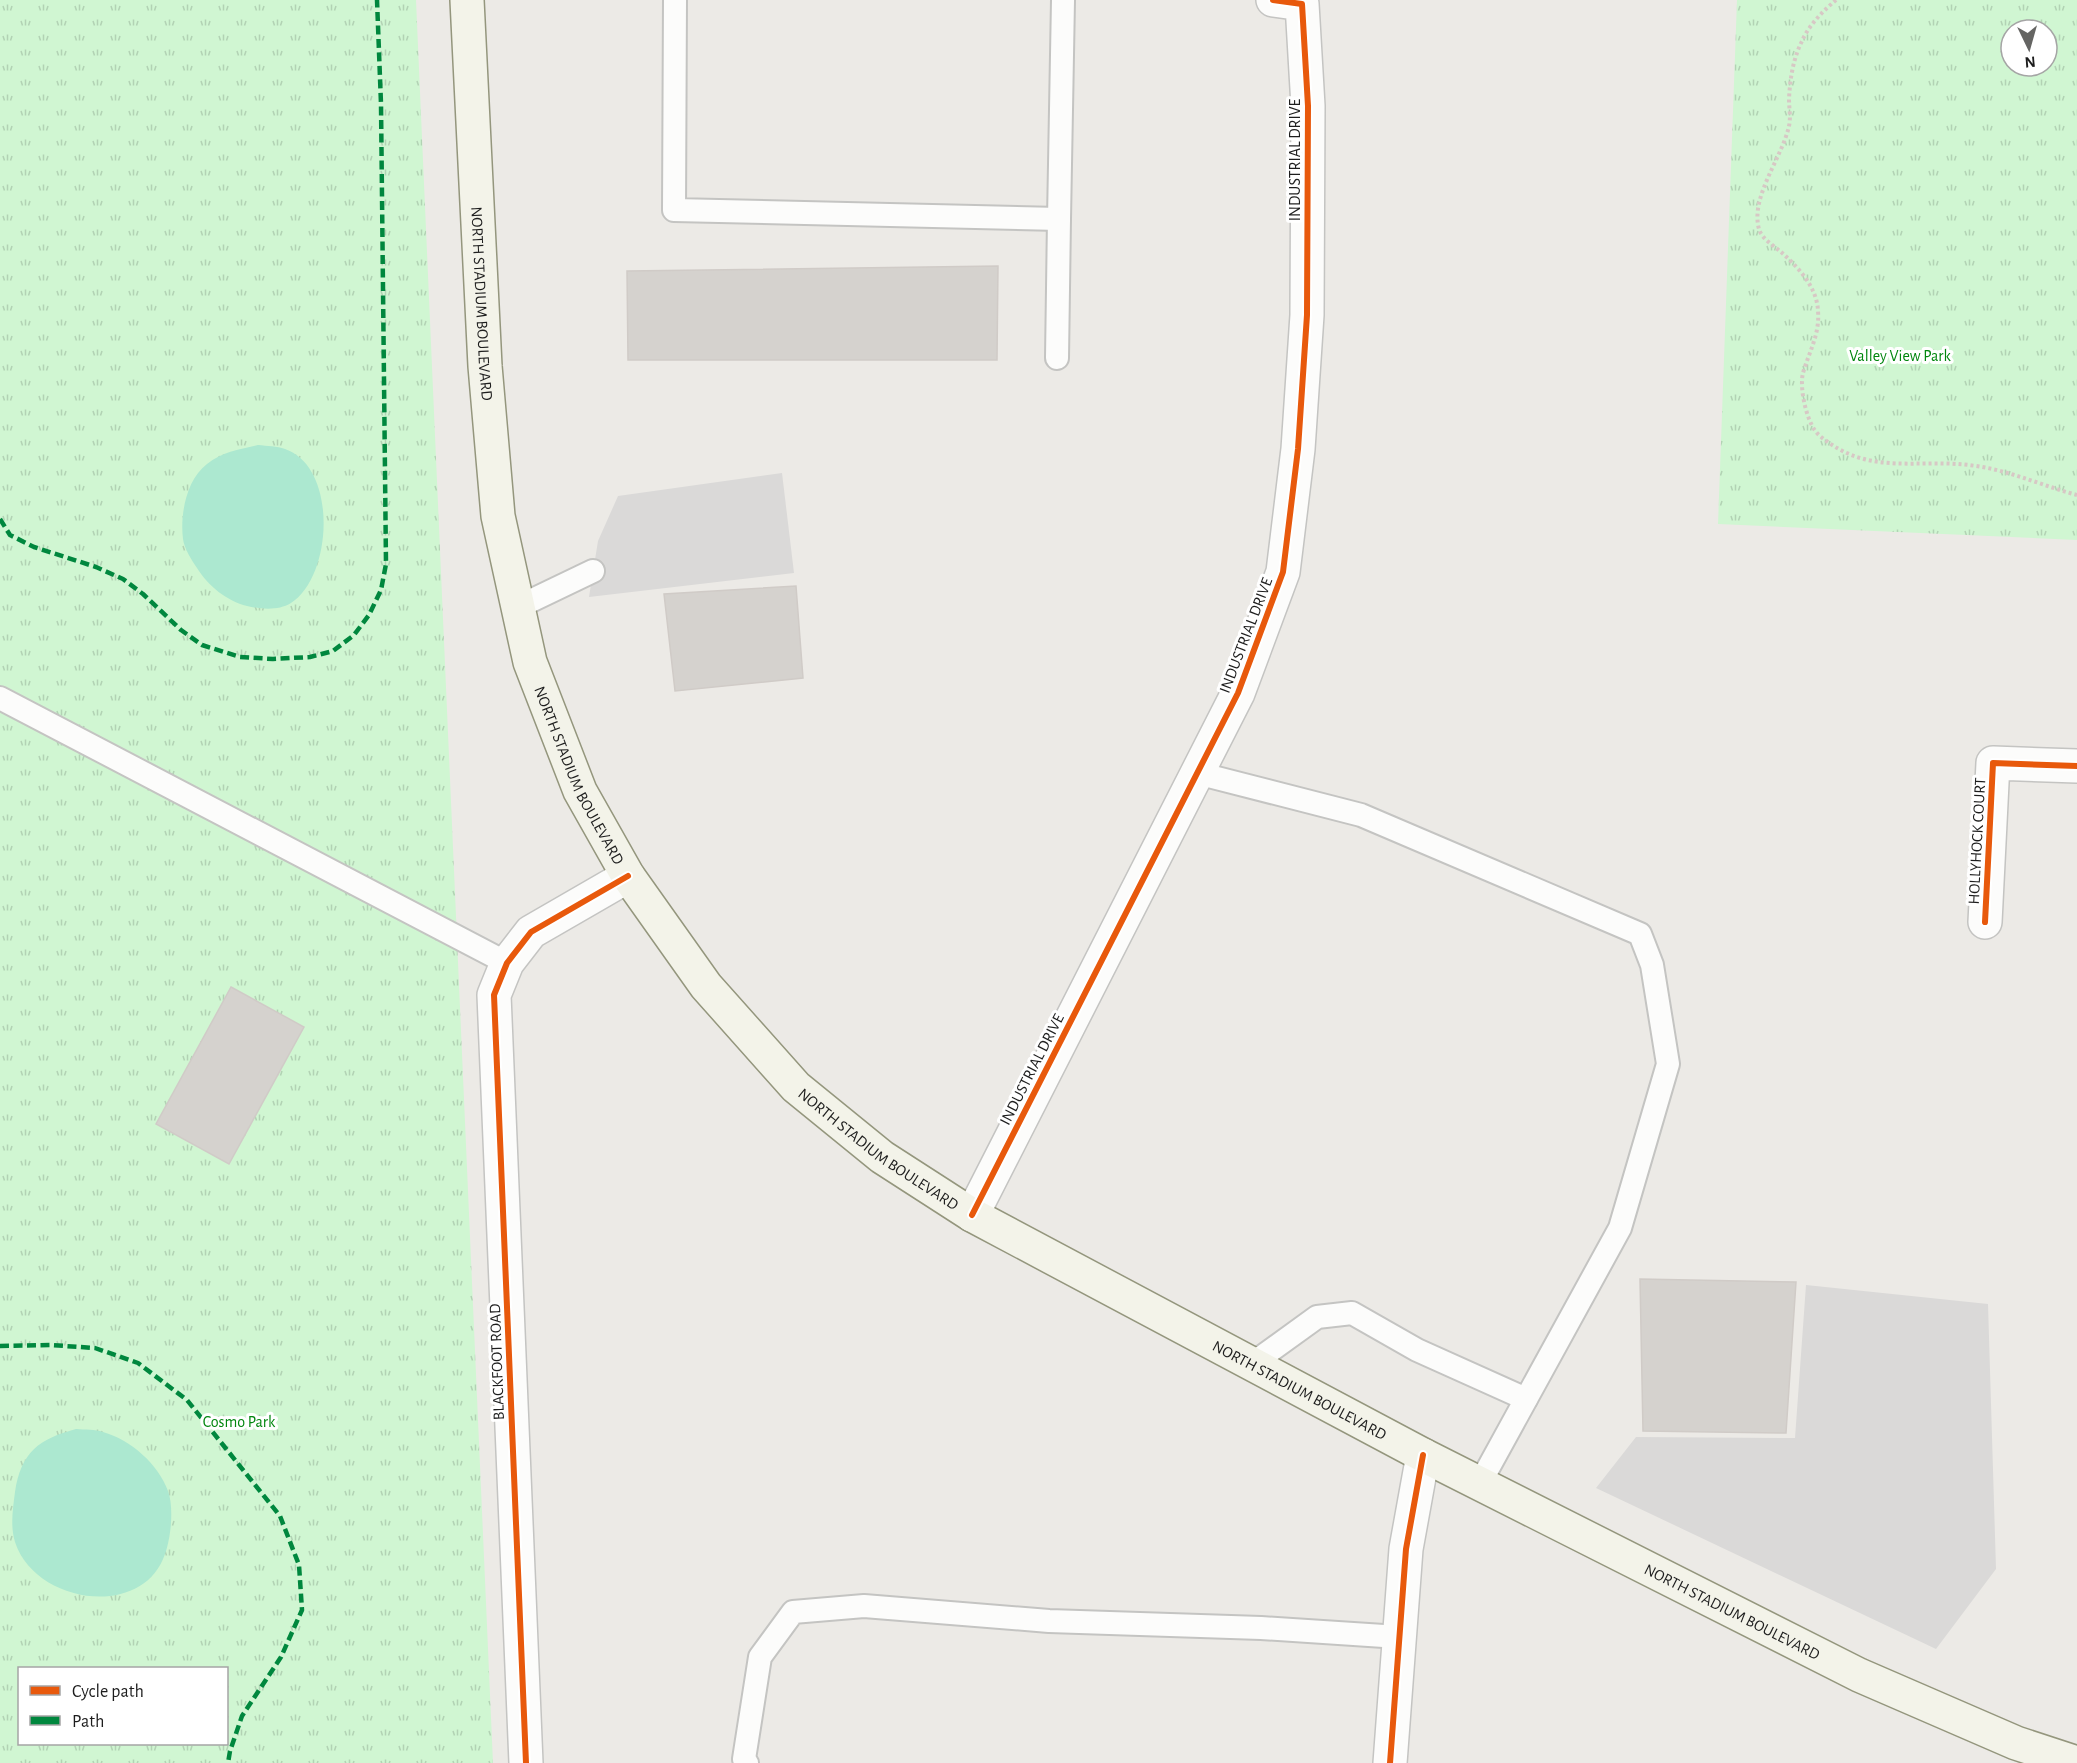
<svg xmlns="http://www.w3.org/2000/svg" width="2077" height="1763" viewBox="0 0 2077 1763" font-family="'Alegreya Sans',sans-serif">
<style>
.park{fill:url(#park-tufts);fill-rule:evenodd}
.pitch{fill:#ace8d0}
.parking{fill:#dad9d8}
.building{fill:#d5d2ce;stroke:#d0cbc7;stroke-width:1.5}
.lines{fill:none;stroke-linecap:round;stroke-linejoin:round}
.service-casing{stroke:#c4c4c2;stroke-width:26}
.minor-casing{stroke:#c4c4c2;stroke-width:36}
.tertiary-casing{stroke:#c4c4c2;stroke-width:36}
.secondary-casing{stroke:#94967d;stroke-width:36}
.path{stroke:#d7c8c5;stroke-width:4;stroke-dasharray:3 3;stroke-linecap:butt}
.service{stroke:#fcfcfb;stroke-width:22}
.minor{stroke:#fcfcfb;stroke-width:33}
.tertiary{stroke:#fcfcfb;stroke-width:33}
.secondary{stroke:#f3f3e9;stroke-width:33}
.quiet{stroke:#00873e;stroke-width:4.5;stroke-dasharray:9 4.5;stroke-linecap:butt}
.cycleway-casing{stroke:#fff;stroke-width:10}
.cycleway{stroke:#e8590c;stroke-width:6}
.labels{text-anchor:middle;stroke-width:6;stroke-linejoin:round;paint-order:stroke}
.street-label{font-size:16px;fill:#1d1d1d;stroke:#fff}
.park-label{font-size:16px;fill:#01860e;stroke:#fff}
</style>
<defs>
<pattern id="park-tufts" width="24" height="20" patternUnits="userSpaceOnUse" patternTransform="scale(1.5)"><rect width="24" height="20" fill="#d0f6d2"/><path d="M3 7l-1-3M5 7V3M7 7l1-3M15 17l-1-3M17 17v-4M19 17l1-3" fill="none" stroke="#b2d2b4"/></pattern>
</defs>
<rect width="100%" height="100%" fill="#eceae6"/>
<!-- park -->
<g class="park">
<path d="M0,0H416L493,1763H0ZM20,1668H226V1744H20Z"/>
<path d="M1737,0H2077V540L1718,524ZM2011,30H2047V66H2011Z"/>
</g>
<!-- pitch -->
<g class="pitch">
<path d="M258,445C267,446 277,446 285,449C338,467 333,576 291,603C278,611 261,609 247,606C227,601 208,586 197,568C192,561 184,548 183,539C180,515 186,480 207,464C222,452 240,449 258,445Z"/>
<path d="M76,1429C85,1430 95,1429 103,1432C131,1440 158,1464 168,1491C174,1507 171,1538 165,1554C143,1620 35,1604 15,1542C10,1526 13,1508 15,1492C21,1452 39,1439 76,1429Z"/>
</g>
<!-- parking -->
<g class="parking">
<polygon points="782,473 794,573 589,597 598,541 618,496"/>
<polygon points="1806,1285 1988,1304 1996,1569 1936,1649 1596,1488 1636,1437 1795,1438"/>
</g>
<!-- building -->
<g class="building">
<polygon points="998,266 997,360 628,360 627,271"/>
<polygon points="796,586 803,678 675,691 664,594"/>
<polygon points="231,987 304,1027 229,1164 156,1124"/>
<polygon points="1640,1279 1796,1282 1786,1433 1643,1431"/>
</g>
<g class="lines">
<defs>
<g id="service">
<polyline points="675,0 674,210 1059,219 1063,0"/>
<polyline points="1057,358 1059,219"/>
<polyline points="518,607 593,571"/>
<polyline points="0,698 507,963"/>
<polyline points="1197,773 1361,815 1640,934 1652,965 1668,1064 1620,1228 1480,1483"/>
<polyline points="1252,1364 1317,1317 1352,1313 1417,1350 1526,1399"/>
<polyline points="747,1763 744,1759 760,1657 793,1612 864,1606 1049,1621 1261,1628 1399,1637"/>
</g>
<g id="minor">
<polyline points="1985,922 1993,763 2077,766"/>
<polyline points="972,1215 1238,693 1283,572 1298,449 1307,315 1308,106 1302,4 1273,0"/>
<polyline points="1390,1763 1406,1549 1423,1455"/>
</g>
<polyline id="tertiary" points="526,1763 494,995 507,963 531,932 628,876"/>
<g id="secondary">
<path id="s1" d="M467,0L485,366L498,516L530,662L580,791L628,876L706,986L796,1087L882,1157L972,1215L1423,1455L1859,1675L2016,1743L2077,1763"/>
</g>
</defs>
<!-- service casing -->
<use href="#service" class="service-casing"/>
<!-- minor casing -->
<use href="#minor" class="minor-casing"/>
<!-- tertiary casing -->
<use href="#tertiary" class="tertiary-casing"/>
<!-- secondary casing -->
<use href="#secondary" class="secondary-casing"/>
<!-- path -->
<path class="path" d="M1836,0C1823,11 1809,25 1802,41C1793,59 1790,79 1789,99C1789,108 1791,117 1789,126C1782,158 1750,197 1759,229C1762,239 1773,245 1781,252C1798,267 1817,287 1818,311C1820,334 1809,352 1803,373C1799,388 1807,426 1820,436C1870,478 1919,457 1976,466C2011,471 2043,486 2077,495"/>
<!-- service -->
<use href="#service" class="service"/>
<!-- minor -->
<use href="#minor" class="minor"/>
<!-- tertiary -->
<use href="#tertiary" class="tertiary"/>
<!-- secondary -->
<use href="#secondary" class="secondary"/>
<!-- quiet -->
<g class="quiet">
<polyline points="0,519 10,535 34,547 96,567 123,579 143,594 181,630 202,645 240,657 273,659 310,657 333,651 354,635 369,615 381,590 386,564 381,104 377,0"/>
<polyline points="0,1346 50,1345 95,1348 138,1363 187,1400 280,1516 299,1565 302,1610 281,1657 242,1716 230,1751 228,1763"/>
</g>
<defs>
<g id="cycleway">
<polyline points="1985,922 1993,763 2077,766"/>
<polyline points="972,1215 1238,693 1283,572 1298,449 1307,315 1308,106 1302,4 1273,0"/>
<polyline points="526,1763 494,995 507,963 531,932 628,876"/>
<polyline points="1390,1763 1406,1549 1423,1455"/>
</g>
</defs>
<!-- cycleway casing -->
<use href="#cycleway" class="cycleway-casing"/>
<!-- cycleway -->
<use href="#cycleway" class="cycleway"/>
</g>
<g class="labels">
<!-- street labels -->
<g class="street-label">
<text transform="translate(1294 160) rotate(-90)" y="6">INDUSTRIAL DRIVE</text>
<text dy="6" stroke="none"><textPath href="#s1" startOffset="304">NORTH STADIUM BOULEVARD</textPath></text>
<text transform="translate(1245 635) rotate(-69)" y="6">INDUSTRIAL DRIVE</text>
<text dy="6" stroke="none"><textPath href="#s1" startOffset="790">NORTH STADIUM BOULEVARD</textPath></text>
<text transform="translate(1976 841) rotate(-87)" y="6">HOLLYHOCK COURT</text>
<text transform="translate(1031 1069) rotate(-63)" y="6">INDUSTRIAL DRIVE</text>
<text dy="6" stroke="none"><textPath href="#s1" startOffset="1276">NORTH STADIUM BOULEVARD</textPath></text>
<text transform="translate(496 1362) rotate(-92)" y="6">BLACKFOOT ROAD</text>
<text dy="6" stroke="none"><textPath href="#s1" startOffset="1762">NORTH STADIUM BOULEVARD</textPath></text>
<text dy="6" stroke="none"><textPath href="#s1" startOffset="2248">NORTH STADIUM BOULEVARD</textPath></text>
</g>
<!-- park labels -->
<g class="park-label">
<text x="1900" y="361">Valley View Park</text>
<text x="239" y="1427">Cosmo Park</text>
</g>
</g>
<!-- legend -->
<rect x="18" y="1667" width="210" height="78" fill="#ffffff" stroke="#a5a5a5" stroke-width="1.5"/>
<rect x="30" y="1686" width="30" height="9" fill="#e8590c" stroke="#a5a5a5" stroke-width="1.5"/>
<text x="72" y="1697" font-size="18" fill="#1d1d1d">Cycle path</text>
<rect x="30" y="1716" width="30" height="9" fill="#00873e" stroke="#a5a5a5" stroke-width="1.5"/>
<text x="72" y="1727" font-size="18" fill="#1d1d1d">Path</text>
<!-- north arrow -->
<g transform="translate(2029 48) rotate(175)"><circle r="28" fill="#ffffff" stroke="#a5a5a5" stroke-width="1.5"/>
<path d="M0-4.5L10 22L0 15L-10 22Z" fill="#656563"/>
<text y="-9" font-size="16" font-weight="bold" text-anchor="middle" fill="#1d1d1d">N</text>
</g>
</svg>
